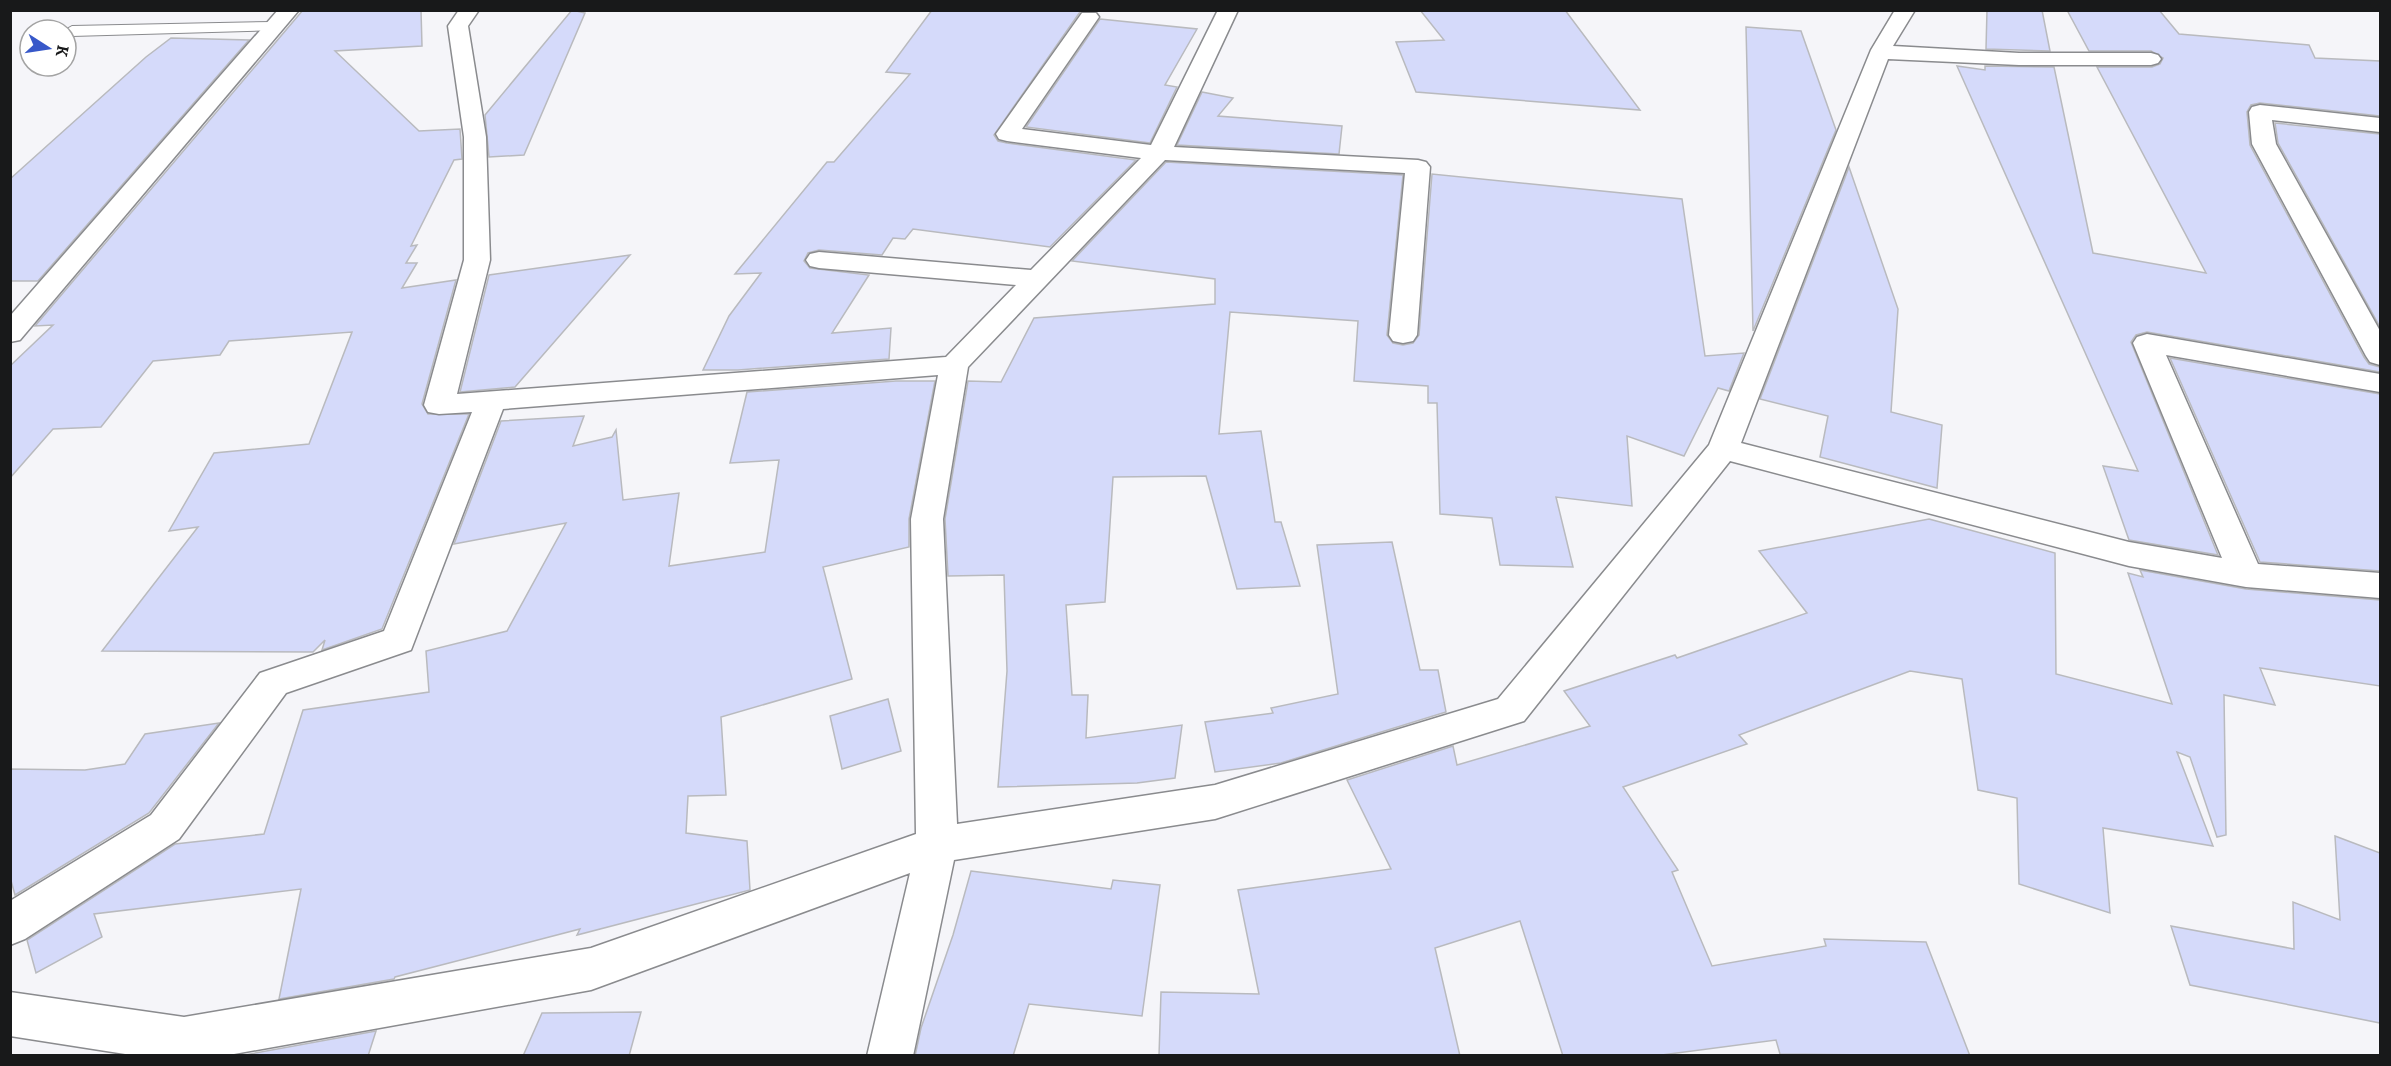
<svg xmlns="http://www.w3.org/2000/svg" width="2391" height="1066" viewBox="0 0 2391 1066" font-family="Lora,serif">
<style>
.building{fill:#d5dafa;stroke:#b9babe;stroke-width:1.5}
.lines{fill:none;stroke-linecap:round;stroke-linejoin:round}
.lane-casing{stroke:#8a8b8e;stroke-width:2}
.street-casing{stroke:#8a8b8e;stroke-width:3}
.lane{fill:#fff;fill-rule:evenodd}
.street{fill:#fff;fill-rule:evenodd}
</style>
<rect width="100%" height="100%" fill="#f5f5f9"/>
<!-- building -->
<g class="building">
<polygon points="303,10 421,10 422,46 335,51 419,131 460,129 462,159 454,160 411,246 417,245 406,263 417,263 402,288 456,280 422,404 428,414 469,414 382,629 322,650 325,640 313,652 102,651 198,527 169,531 214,453 309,444 352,332 229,341 220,355 153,361 101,427 53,429 10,478 10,366 53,325 35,326"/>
<polygon points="572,10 585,13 524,155 489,157 485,115"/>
<polygon points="932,10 1087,10 1080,12 994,135 998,141 1007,143 1136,160 1050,247 913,229 905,239 893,238 882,255 819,250 808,253 804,261 810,268 869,275 832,333 891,328 889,359 738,370 703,370 729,316 761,273 735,274 827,162 834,162 910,74 886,72"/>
<polygon points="1420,10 1565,10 1640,110 1416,92 1396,42 1444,40"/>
<polygon points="1987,10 2042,10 2050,51 1986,49"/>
<polygon points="2067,10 2159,10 2179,34 2309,45 2315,58 2380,61 2380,116 2260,103 2251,105 2247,112 2250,145 2364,357 2369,364 2380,367 2380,372 2147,332 2136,335 2131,342 2218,555 2129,540 2103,466 2138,471 1957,66 1985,70 1985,66 2054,67 2093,253 2206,273 2097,67 2152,67 2160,64 2163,58 2151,51 2089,51"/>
<polygon points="1100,19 1197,29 1165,85 1177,87 1150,143 1026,127"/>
<polygon points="1746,27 1801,31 1836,130 1753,331"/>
<polygon points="171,38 249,40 38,281 10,281 10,179 146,57"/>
<polygon points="1202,92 1233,98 1218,116 1342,126 1339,154 1177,145"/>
<polygon points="2275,123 2380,134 2380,327 2278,143"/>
<polygon points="1166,162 1403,175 1387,335 1393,343 1403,345 1413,343 1419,335 1432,174 1682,199 1705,356 1744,353 1729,391 1718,388 1684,456 1627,436 1632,506 1556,497 1573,567 1500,565 1492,518 1440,514 1437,403 1428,403 1428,386 1354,381 1358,321 1230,312 1219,434 1261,431 1275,522 1281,522 1300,586 1237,589 1206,476 1113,477 1105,602 1066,605 1072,695 1088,695 1086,738 1182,725 1175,778 1137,783 998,787 1007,671 1004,575 948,576 945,519 968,381 1001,382 1034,318 1215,304 1215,279 1072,261"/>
<polygon points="1849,167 1898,309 1891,412 1942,425 1937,488 1820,457 1828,416 1760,399"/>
<polygon points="630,255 515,387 460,392 489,275"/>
<polygon points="2170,358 2380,394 2380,571 2260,562"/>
<polygon points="896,381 935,381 909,519 909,547 823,567 852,679 721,717 726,795 688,796 686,833 747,841 750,890 577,935 580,929 395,977 394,979 279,999 301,889 94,914 102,937 36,973 27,940 175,844 264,834 303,710 429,692 426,651 507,631 566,523 454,544 501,421 584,416 573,446 612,437 616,430 623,500 679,493 669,566 765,552 779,460 730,463 747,392"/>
<polygon points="1929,519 2055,553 2056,674 2172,704 2128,573 2143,577 2140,570 2246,589 2380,600 2380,686 2260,668 2275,705 2224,695 2226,835 2217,837 2190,757 2177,752 2213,846 2103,828 2110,913 2019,884 2017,798 1978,790 1962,679 1910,671 1739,735 1747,744 1623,787 1678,870 1672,872 1712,966 1826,946 1824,939 1926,942 1970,1056 1780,1054 1776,1040 1654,1056 1563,1056 1520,921 1435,948 1460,1056 1159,1056 1161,992 1259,994 1238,890 1391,869 1347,780 1453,746 1457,765 1590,726 1564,691 1675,655 1677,658 1807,613 1759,551"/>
<polygon points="1392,542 1420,670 1438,670 1446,712 1281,763 1215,772 1205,722 1273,713 1271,708 1338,694 1317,545"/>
<polygon points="888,699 901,751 842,769 830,716"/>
<polygon points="219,723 149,813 15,895 10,877 10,769 85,770 125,764 145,734"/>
<polygon points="2335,836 2380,853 2380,1023 2190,985 2171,926 2294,949 2293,902 2340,920"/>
<polygon points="971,871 1111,889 1113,880 1160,885 1142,1016 1029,1004 1013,1056 915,1056 921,1028 953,935"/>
<polygon points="641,1012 629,1056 523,1056 542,1013"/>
<polygon points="376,1031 368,1056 239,1056"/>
</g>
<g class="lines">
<defs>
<polygon id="lane" points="272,22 278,24 280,27 278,30 72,36 66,34 65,30 72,26"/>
<g id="street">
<polygon points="278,10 299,10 20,340 10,342 10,316"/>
<polygon points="459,10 479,10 468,26 486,137 490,260 457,394 946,357 1016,285 819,268 810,266 806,260 810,254 819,252 1031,270 1141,158 1007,141 999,139 996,134 1082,13 1096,13 1099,17 1022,129 1151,145 1218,10 1238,10 1174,147 1418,160 1426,162 1430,167 1417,335 1413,341 1403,343 1393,341 1389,335 1405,173 1165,160 968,367 943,519 957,824 1215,785 1498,699 1709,445 1871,50 1895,10 1915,10 1893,46 2019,53 2151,53 2158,55 2161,59 2158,63 2151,65 2019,65 1888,59 1741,443 2129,542 2222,558 2133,343 2137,337 2147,334 2380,374 2380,392 2166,355 2258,564 2380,573 2380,598 2246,587 2129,566 1730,461 1524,721 1215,819 954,860 913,1056 867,1056 910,873 591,990 223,1056 138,1056 10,1036 10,992 184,1017 591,948 916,834 911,519 938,375 503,409 411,650 286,693 179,839 25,939 10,945 10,901 151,815 260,673 384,631 472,412 439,414 428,412 424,405 464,260 464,137 448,26"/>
<polygon points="2260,105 2380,118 2380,132 2272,120 2276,144 2380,331 2380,365 2370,362 2366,356 2252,144 2249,112 2252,107"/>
</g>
</defs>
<!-- lane casing -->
<use href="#lane" class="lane-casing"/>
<!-- street casing -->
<use href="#street" class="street-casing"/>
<!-- lane -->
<use href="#lane" class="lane"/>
<!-- street -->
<use href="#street" class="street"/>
</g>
<!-- border -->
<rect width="2391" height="1066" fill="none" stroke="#18191a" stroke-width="24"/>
<!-- north arrow -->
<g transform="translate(48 48) rotate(102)"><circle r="28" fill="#ffffff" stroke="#a3a3a3" stroke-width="1.5"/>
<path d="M0-4.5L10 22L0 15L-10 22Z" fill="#3758c9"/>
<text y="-9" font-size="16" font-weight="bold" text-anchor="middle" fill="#18191a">K</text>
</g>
</svg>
